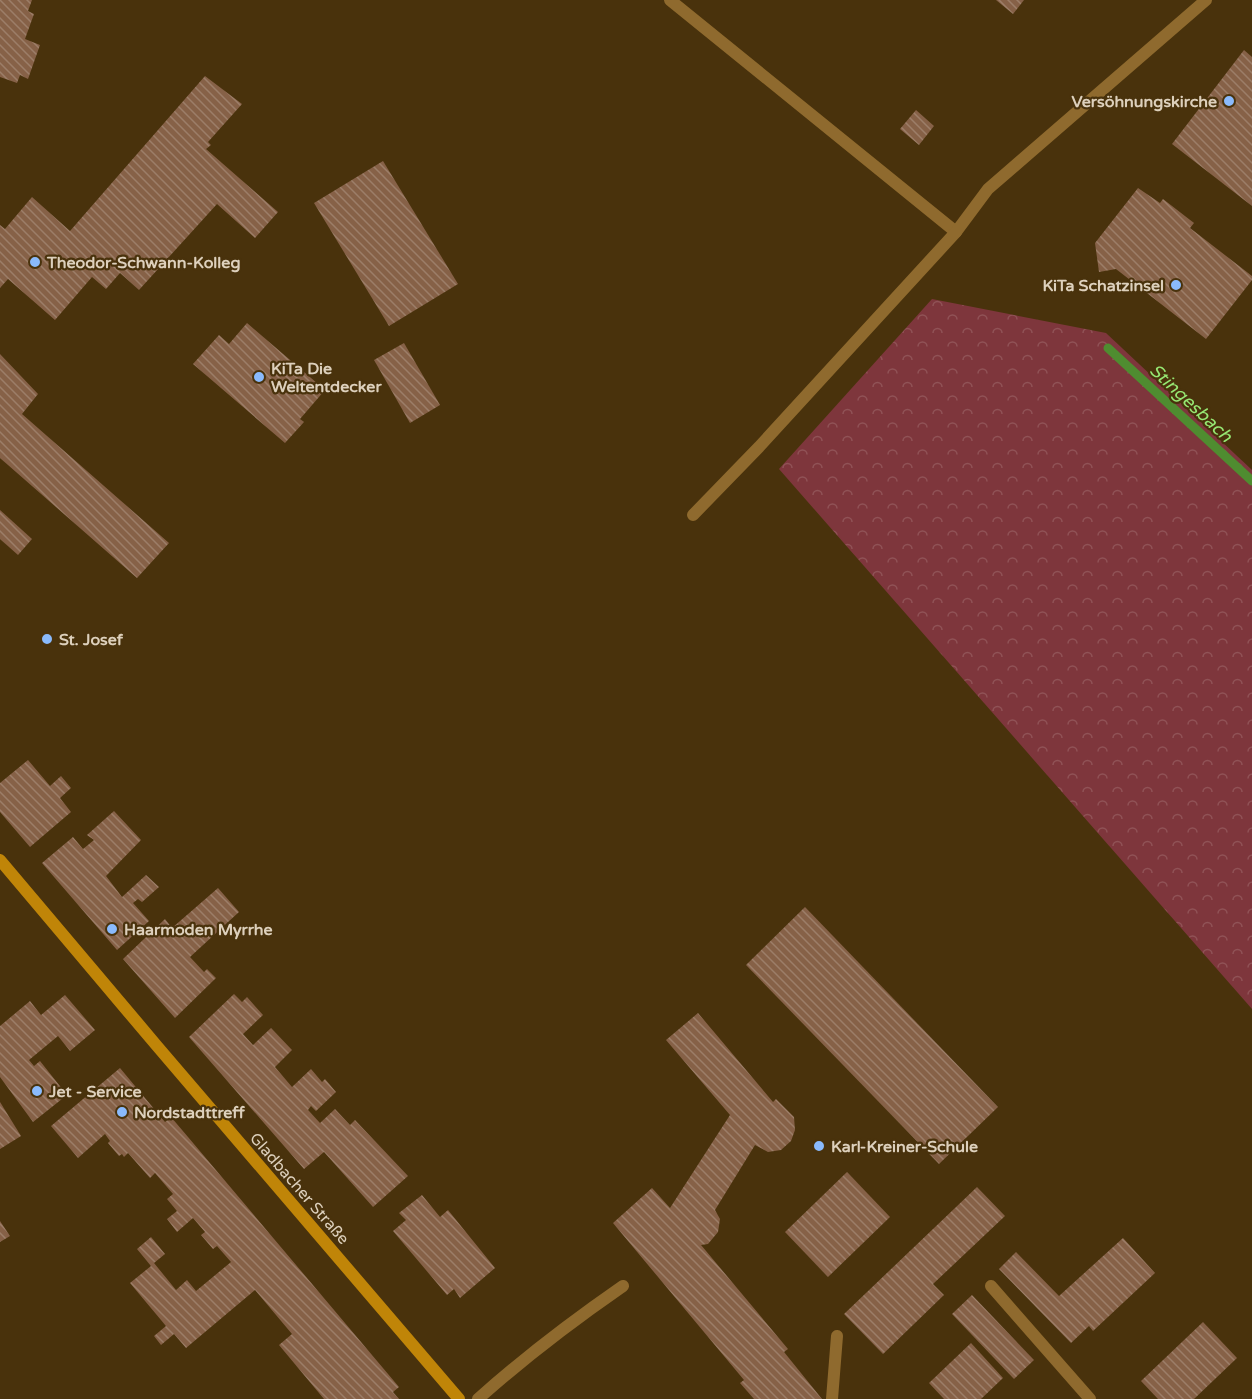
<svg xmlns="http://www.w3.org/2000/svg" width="1252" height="1399" viewBox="0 0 1252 1399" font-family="'Varela Round',sans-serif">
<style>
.forest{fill:url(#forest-crowns)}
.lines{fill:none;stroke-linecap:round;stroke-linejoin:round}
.stream{stroke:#4f8c30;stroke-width:9}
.building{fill:url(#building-back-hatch)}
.lane{stroke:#8f6a2e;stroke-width:12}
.secondary{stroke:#c08508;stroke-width:12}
.poi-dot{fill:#8abafc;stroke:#49320c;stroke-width:2}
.labels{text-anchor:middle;stroke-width:4.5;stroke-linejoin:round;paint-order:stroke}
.poi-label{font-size:16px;font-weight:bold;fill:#ddd0bc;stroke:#49320c;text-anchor:start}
.street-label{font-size:16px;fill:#ddd0bc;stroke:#49320c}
.water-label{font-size:18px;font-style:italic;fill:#96e672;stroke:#49320c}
</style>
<defs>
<pattern id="forest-crowns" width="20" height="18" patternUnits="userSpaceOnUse" patternTransform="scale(1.5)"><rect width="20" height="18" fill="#7e363c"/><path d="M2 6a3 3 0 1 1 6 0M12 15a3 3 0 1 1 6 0" fill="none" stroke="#905256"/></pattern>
<pattern id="building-back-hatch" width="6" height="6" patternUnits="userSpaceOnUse" patternTransform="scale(1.5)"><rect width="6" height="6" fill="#866147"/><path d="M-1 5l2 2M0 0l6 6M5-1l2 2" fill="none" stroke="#9c7e68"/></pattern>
</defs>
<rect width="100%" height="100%" fill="#49320c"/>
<!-- forest -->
<polygon class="forest" points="932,299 1106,333 1252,470 1252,1009 779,469"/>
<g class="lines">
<!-- stream -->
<polyline class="stream" points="1108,348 1252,481"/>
</g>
<!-- building -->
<g class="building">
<polygon points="0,0 32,0 28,11 34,14 25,39 40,45 28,79 20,75 17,83 0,77"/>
<polygon points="996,0 1024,0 1013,14"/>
<polygon points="1244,50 1252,57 1252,206 1172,144"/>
<polygon points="205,76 242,104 208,142 211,145 206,149 278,212 255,238 217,204 139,290 120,273 106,289 92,277 55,320 8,279 0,288 0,225 5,229 32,197 70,231"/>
<polygon points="916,110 934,126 919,145 900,129"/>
<polygon points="383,161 458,284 389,326 314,203"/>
<polygon points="1138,188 1160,203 1163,199 1194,223 1190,228 1252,276 1252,280 1206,339 1116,269 1099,272 1095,243"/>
<polygon points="247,323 325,390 300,419 304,422 285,443 193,364 219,335 229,344"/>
<polygon points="404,343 440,405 410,423 374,360"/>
<polygon points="0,354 38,394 22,414 169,543 137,578 0,458"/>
<polygon points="0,510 32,539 18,555 0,539"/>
<polygon points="28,760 50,786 61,776 71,788 60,798 71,812 30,847 0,812 0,783"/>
<polygon points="114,811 141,840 106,876 122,897 146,875 159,887 142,902 138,899 133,903 149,921 117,950 42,863 73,837 83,849 94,840 87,835"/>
<polygon points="218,888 239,912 190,957 204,972 207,969 216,978 175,1018 123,959 165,919 172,928"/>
<polygon points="805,907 998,1107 939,1164 746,965"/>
<polygon points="234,994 242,1002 247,997 263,1015 243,1034 253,1045 271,1028 292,1050 275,1067 292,1087 311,1069 322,1082 325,1079 336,1092 316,1111 311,1106 308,1110 320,1123 335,1109 350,1125 355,1120 408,1176 373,1207 324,1152 304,1169 189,1037"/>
<polygon points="65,995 95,1030 70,1051 58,1036 29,1060 34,1066 40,1061 67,1095 33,1122 0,1077 0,1026 30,1001 41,1015"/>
<polygon points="698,1013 773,1102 776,1099 794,1117 795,1130 791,1141 781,1150 768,1152 755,1145 715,1210 720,1219 718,1232 708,1244 701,1245 788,1349 784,1352 822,1399 754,1399 740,1383 744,1380 613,1223 652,1188 670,1208 730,1115 666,1040"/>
<polygon points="120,1068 165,1122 171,1117 188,1137 399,1387 393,1392 399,1399 324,1399 279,1345 292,1334 255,1290 186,1348 174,1334 161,1345 154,1336 166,1326 130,1283 151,1266 137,1249 151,1237 165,1254 154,1263 176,1290 187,1280 196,1291 231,1262 217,1246 213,1249 201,1235 205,1232 193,1218 177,1232 167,1219 177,1211 167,1199 173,1194 155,1173 150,1178 128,1153 124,1157 122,1154 119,1156 108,1143 110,1141 105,1134 78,1158 51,1126"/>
<polygon points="0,1102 21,1136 0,1149"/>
<polygon points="847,1172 890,1217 828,1277 785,1232"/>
<polygon points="977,1187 1005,1216 933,1284 944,1295 883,1354 844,1314"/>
<polygon points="422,1195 440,1217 448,1210 495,1268 460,1298 454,1289 447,1295 393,1231 406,1220 399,1213"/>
<polygon points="0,1221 10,1236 0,1242"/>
<polygon points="1123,1238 1155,1273 1093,1331 1089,1326 1071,1343 999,1269 1016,1252 1059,1296"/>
<polygon points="972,1295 1034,1360 1014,1379 952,1314"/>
<polygon points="1203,1322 1237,1358 1194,1399 1158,1399 1141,1381"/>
<polygon points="971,1343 1003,1378 981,1399 944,1399 929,1383"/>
</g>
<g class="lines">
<!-- lane -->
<g class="lane">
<polyline points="670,0 956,232"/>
<polyline points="693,515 759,447 956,232 988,189 1206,0"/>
<polyline points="991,1286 1090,1399"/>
<path d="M478,1399C525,1357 571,1322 623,1286"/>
<polyline points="832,1399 837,1336"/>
</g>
<!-- secondary -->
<polyline class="secondary" points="0,860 157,1046 459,1399"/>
</g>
<!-- markers -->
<g class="poi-dot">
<circle cx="1229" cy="101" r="6"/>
<circle cx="35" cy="262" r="6"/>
<circle cx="1176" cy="285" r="6"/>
<circle cx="259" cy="377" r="6"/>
<circle cx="47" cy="639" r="6"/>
<circle cx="112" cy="929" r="6"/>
<circle cx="37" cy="1091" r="6"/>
<circle cx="122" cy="1112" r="6"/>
<circle cx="819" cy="1146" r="6"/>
</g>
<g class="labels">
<!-- poi labels -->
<g class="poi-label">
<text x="1217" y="107" text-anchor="end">Versöhnungskirche</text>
<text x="47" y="268">Theodor-Schwann-Kolleg</text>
<text x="1164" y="291" text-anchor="end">KiTa Schatzinsel</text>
<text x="271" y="374">KiTa Die<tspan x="271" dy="18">Weltentdecker</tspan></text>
<text x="59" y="645">St. Josef</text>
<text x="124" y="935">Haarmoden Myrrhe</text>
<text x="49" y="1097">Jet - Service</text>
<text x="134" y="1118">Nordstadttreff</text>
<text x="831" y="1152">Karl-Kreiner-Schule</text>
</g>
<!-- street labels -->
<g class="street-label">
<text transform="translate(300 1188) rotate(49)" y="6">Gladbacher Straße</text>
</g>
<!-- water labels -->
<g class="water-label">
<text transform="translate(1191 403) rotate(43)" y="6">Stingesbach</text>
</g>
</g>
</svg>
